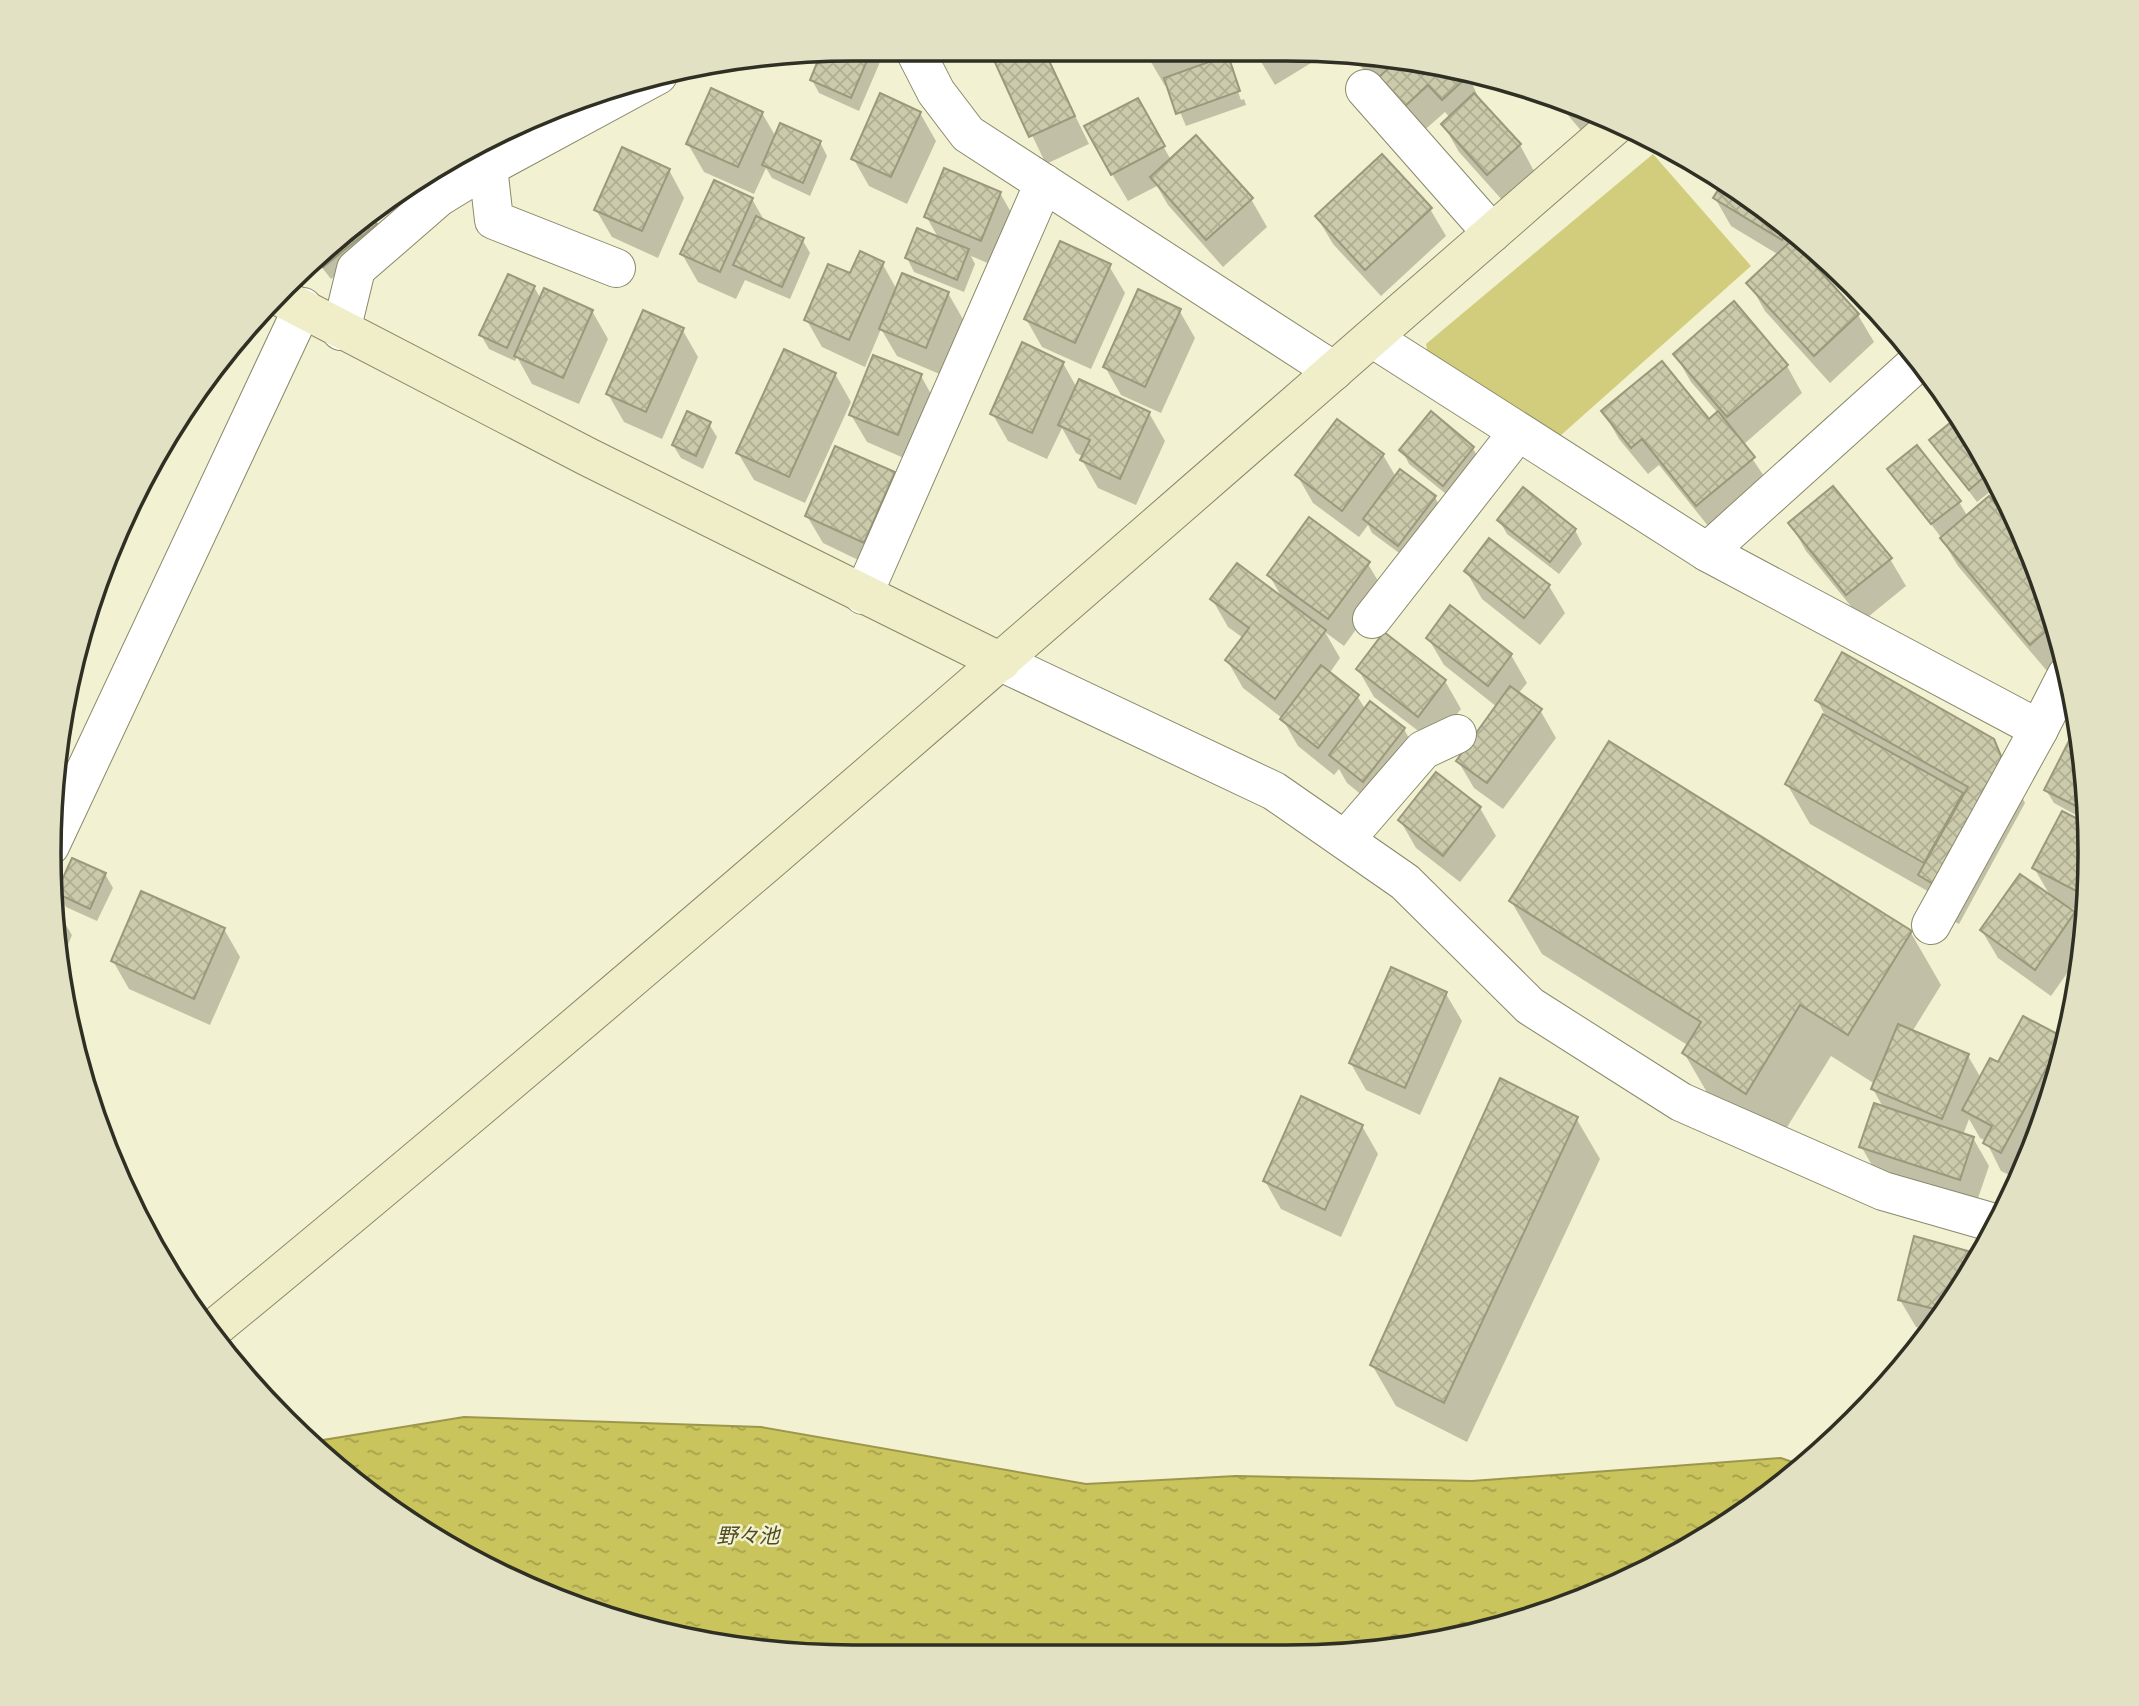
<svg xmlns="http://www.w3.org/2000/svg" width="2139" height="1706" viewBox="0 0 2139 1706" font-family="Barlow,'Noto Sans JP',sans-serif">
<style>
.grass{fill:#d1cd7c}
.water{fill:url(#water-ripples);stroke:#9c974b;stroke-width:2}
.shadow{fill:#0003}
.building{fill:url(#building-cross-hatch);stroke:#9a997b;stroke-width:2}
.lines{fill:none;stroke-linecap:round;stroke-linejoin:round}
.street-casing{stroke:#8a896b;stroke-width:40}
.secondary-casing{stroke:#8a896b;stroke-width:40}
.street{stroke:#fff;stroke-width:38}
.secondary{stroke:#f0eec8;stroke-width:38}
.labels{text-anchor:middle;stroke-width:5;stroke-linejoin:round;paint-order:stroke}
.water-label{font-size:21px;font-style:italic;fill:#4f4c21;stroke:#f2f1d1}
.rim{fill:none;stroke:#2f2f23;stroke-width:3.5}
</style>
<defs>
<pattern id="water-ripples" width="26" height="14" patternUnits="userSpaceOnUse" patternTransform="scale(1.75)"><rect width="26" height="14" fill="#cac45c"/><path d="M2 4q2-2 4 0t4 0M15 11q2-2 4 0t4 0" fill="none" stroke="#a4a04c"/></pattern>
<pattern id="building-cross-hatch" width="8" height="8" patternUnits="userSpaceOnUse" patternTransform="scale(1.75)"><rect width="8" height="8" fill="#cbcaab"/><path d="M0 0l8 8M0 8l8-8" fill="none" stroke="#afae93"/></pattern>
</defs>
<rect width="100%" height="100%" fill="#f2f1d1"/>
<!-- grass -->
<polygon class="grass" points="1653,154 1751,266 1560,436 1430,365 1426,344"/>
<!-- water -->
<polygon class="water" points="464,1417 761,1427 1086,1484 1236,1476 1472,1481 1781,1458 1804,1466 1688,1549 1544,1614 1339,1655 853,1657 697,1642 545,1596 364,1491 311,1442"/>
<!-- shadow -->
<g class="shadow">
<polygon points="853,49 880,49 883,55 859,111 819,93 812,80"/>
<polygon points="1015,50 1043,50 1089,144 1046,164 995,59"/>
<polygon points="1144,50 1197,50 1205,65 1227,57 1234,69 1230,69 1241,100 1244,99 1246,105 1186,126 1168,84 1165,86"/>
<polygon points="1254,50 1304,51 1311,63 1275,85"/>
<polygon points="1349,53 1469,77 1482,105 1520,145 1535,173 1504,202 1459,152 1443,124 1450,118 1445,112 1420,134"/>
<polygon points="1512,85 1525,88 1519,93"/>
<polygon points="1550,94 1610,121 1589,140"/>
<polygon points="1137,100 1171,160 1251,199 1267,227 1223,267 1168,205 1157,186 1128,201 1112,174"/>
<polygon points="762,113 776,137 820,142 827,156 810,196 772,178 766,168 754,194 704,172 688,144"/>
<polygon points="920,113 936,141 907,204 869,186 853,158"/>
<polygon points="496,138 445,179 436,168 451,157"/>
<polygon points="669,170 684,198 658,258 612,237 596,210"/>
<polygon points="1724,183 1811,245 1804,256 1858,315 1874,342 1830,383 1765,311 1749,283 1779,255 1731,226 1715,198"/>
<polygon points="1000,193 1016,221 997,267 971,256 975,264 964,292 914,272 907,258 939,239 926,216"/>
<polygon points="752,199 765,222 802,239 810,253 790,299 745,280 736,299 698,282 682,254"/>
<polygon points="1430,209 1446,236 1381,296 1333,244 1317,217"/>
<polygon points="370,219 383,239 331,279 316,260"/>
<polygon points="882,263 897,290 948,293 964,321 942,375 897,356 881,329 865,367 822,347 806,319 851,276"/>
<polygon points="1109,266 1125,293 1091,369 1042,347 1026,319"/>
<polygon points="534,287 541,299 592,311 608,339 579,404 532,384 517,357 515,361 489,349 481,335"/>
<polygon points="1854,289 1916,355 1908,361 1865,308"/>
<polygon points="1179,310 1195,338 1161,413 1121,395 1105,367"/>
<polygon points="682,329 698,357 662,439 624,422 608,394"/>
<polygon points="1675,354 1787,366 1802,393 1743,445 1770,485 1713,532 1659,465 1648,474 1619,439 1603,411 1708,421 1718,413 1691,382"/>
<polygon points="1063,363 1077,388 1149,413 1165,441 1136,505 1098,488 1082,460 1084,457 1076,453 1062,428 1047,459 1008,441 992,413"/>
<polygon points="835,374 851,402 805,503 754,480 738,453"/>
<polygon points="921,376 936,403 913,462 867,442 851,415"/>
<polygon points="1945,395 1975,440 1951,410"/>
<polygon points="1338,421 1383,455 1396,477 1435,497 1442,511 1406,558 1372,533 1368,525 1359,537 1313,503 1297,475"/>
<polygon points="709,424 717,437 703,469 681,458 673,445"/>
<polygon points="1950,426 1996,487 1977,502 1931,441"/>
<polygon points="1473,448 1480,462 1451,498 1409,464 1402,450"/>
<polygon points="1889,469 1959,502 1968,517 1989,498 2021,536 2047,595 2062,658 2047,671 1958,566 1940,536"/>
<polygon points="894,474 910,501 879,570 823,543 807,516"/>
<polygon points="1499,520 1575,530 1582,544 1559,574 1507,534"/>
<polygon points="1790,523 1890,559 1906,586 1863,621 1806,551"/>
<polygon points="1368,564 1384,591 1344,646 1325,632 1340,658 1329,674 1357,696 1366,710 1404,729 1419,757 1379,809 1347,783 1339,769 1334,775 1298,746 1282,718 1243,688 1227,660 1243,638 1228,627 1212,599 1284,601 1269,575"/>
<polygon points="1466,571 1549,586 1565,613 1540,645 1482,599"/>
<polygon points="1385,635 1445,681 1461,709 1434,743 1374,697 1358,669"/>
<polygon points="1428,638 1511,655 1527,683 1518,694 1540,710 1556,738 1503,809 1474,788 1458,761 1497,707 1444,665"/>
<polygon points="1817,700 1993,740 2025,803 1959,924 1944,916 1931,893 1810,824 1787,784 1825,715"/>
<polygon points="2074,735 2081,739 2083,748 2085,820 2054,803 2046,790"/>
<polygon points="1610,743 1911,933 1941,985 1912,1032 1968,1056 1981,1078 1999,1065 2061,1038 2065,1045 2062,1061 2017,1179 2001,1171 1986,1141 1980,1138 1969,1119 1963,1135 1973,1138 1989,1166 1975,1207 1877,1174 1861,1146 1884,1109 1873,1089 1875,1084 1831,1056 1776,1145 1715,1106 1684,1053 1689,1046 1542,954 1511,901"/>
<polygon points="1436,775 1480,808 1496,836 1460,882 1416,848 1400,820"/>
<polygon points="2086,825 2087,915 2058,902 2074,913 2084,931 2080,955 2051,996 1998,958 1982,931 2051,897 2034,868"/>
<polygon points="105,874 113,888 97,921 66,907 58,893"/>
<polygon points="58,919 64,922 72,935 64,954"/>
<polygon points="224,929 240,957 210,1025 129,989 113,961"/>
<polygon points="1446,994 1462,1021 1420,1115 1366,1090 1350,1062"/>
<polygon points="1576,1118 1600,1159 1467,1442 1396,1406 1372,1365"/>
<polygon points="1362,1126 1378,1154 1341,1237 1281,1209 1265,1181"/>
<polygon points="1978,1255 1931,1331 1916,1327 1900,1300"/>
</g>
<!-- building -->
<g class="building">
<polygon points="853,49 872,49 851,98 810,80 821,53"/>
<polygon points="1011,50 1044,50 1075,116 1029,137 993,58"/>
<polygon points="1228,55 1240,91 1176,114 1164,78"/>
<polygon points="1395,62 1468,76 1442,100 1428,85 1403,108 1377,79"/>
<polygon points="711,88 763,112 738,167 686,144"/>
<polygon points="880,93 921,112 891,177 851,159"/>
<polygon points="1474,93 1521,144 1487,175 1441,124"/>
<polygon points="1138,98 1165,146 1111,175 1084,126"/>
<polygon points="780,123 821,141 803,183 762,165"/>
<polygon points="1196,135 1253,198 1206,240 1150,177"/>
<polygon points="622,147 670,169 642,231 594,210"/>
<polygon points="1382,154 1432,208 1365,270 1315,216"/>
<polygon points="944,168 1001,192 981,241 924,217"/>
<polygon points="714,180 753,198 720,272 680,254"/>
<polygon points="1723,182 1788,229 1782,240 1713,198"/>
<polygon points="756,216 804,238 782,287 733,265"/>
<polygon points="371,218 377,224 323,267 317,260"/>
<polygon points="917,228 969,249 957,280 905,258"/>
<polygon points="1792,240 1859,314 1814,356 1746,283"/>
<polygon points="1060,241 1111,264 1075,343 1024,319"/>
<polygon points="860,251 884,262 849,340 804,320 828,264 850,273"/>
<polygon points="902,273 949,292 926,348 879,329"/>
<polygon points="508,274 535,286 507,348 479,335"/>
<polygon points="544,288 593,310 563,378 514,356"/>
<polygon points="1138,289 1181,309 1145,387 1103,367"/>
<polygon points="1734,301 1788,365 1727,417 1673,354"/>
<polygon points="643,310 684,328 646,412 606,394"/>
<polygon points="1022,342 1064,362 1032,433 990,414"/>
<polygon points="784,349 836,373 789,477 736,453"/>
<polygon points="873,355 922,374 898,435 849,415"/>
<polygon points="1662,361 1709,419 1718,411 1755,457 1696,506 1642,439 1631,448 1601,411"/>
<polygon points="1079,379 1150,412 1120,479 1080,460 1090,440 1058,425"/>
<polygon points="687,411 711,422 696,456 672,445"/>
<polygon points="1431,411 1474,447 1443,486 1399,450"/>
<polygon points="1337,419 1384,454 1342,511 1295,475"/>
<polygon points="1950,423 1990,472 1969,490 1929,440"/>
<polygon points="1917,445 1961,501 1931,524 1887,469"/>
<polygon points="835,446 895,472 864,543 805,516"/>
<polygon points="1400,469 1436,496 1398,546 1363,519"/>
<polygon points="1833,486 1892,558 1846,595 1788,523"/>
<polygon points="1523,487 1576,529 1550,562 1497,520"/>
<polygon points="1989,496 2018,531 2047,595 2054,624 2030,645 1940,538"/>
<polygon points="1309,517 1370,562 1328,619 1267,575"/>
<polygon points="1489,538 1550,585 1524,618 1464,571"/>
<polygon points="1237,563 1326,630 1275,699 1225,660 1249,628 1210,599"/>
<polygon points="1450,605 1512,654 1488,686 1426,638"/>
<polygon points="1384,632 1446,680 1418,717 1356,669"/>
<polygon points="1842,652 1994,739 2003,761 1935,885 1918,875 1968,787 1815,700"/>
<polygon points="1321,665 1359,695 1318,748 1280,719"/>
<polygon points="1510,686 1542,709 1487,783 1456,761"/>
<polygon points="1370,701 1405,728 1363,782 1329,755"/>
<polygon points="1823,714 1963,793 1924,863 1785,784"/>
<polygon points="2073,733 2080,737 2083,748 2084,810 2044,790"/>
<polygon points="1609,741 1912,931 1848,1035 1800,1005 1746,1094 1682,1053 1701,1022 1509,901"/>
<polygon points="1436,772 1481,807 1443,856 1398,820"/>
<polygon points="2062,811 2086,823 2087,879 2080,893 2032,868"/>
<polygon points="72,858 106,873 90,909 56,893"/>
<polygon points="2020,874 2075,912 2035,970 1980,930"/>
<polygon points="141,891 225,928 194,999 111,961"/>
<polygon points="1391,967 1447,992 1405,1088 1349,1063"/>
<polygon points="2023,1016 2063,1037 2001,1153 1983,1143 1992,1126 1962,1110 1990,1058 1998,1062"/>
<polygon points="1898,1024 1969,1054 1942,1119 1871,1089"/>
<polygon points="1500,1078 1578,1117 1444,1403 1370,1365"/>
<polygon points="1301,1096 1363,1125 1325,1210 1263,1181"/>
<polygon points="1874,1103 1974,1137 1960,1180 1859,1147"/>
<polygon points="1914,1236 1979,1254 1943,1311 1898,1300"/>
</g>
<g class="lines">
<defs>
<g id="street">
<polyline points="914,49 936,92 968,134 1334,371"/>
<polyline points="1365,89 1492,233"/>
<polyline points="488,167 494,220 616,268"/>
<polyline points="341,331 356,269 439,197 488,167 658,75"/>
<polyline points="1372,338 1707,552"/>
<polyline points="1920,360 1707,552 2039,729 2066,676"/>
<polyline points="863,595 1044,183"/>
<polyline points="1372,619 1518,432"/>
<polyline points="1001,662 1274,791 1405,882 1530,1006 1681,1102 1883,1191 1998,1224"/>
<polyline points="1345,840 1423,750 1457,734"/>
<polyline points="50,846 303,307"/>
<polyline points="1931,925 2039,729"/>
</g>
<g id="secondary">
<polyline points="276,295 588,457 1001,662"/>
<path d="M211,1331C688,939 1151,529 1617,124"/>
</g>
</defs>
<!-- street casing -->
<use href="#street" class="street-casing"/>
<!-- secondary casing -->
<use href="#secondary" class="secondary-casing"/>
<!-- street -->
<use href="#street" class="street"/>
<!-- secondary -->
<use href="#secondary" class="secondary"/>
</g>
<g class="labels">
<!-- water labels -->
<g class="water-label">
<text x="748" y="1543">野々池</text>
</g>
</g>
<!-- crop -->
<path d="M0 0H2139V1706H0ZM853 61H1286A792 792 0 0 1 2078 853V853A792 792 0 0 1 1286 1645H853A792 792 0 0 1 61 853V853A792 792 0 0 1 853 61Z" fill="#e2e1c3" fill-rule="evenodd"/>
<path class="rim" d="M853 61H1286A792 792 0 0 1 2078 853V853A792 792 0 0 1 1286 1645H853A792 792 0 0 1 61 853V853A792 792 0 0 1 853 61Z"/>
</svg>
